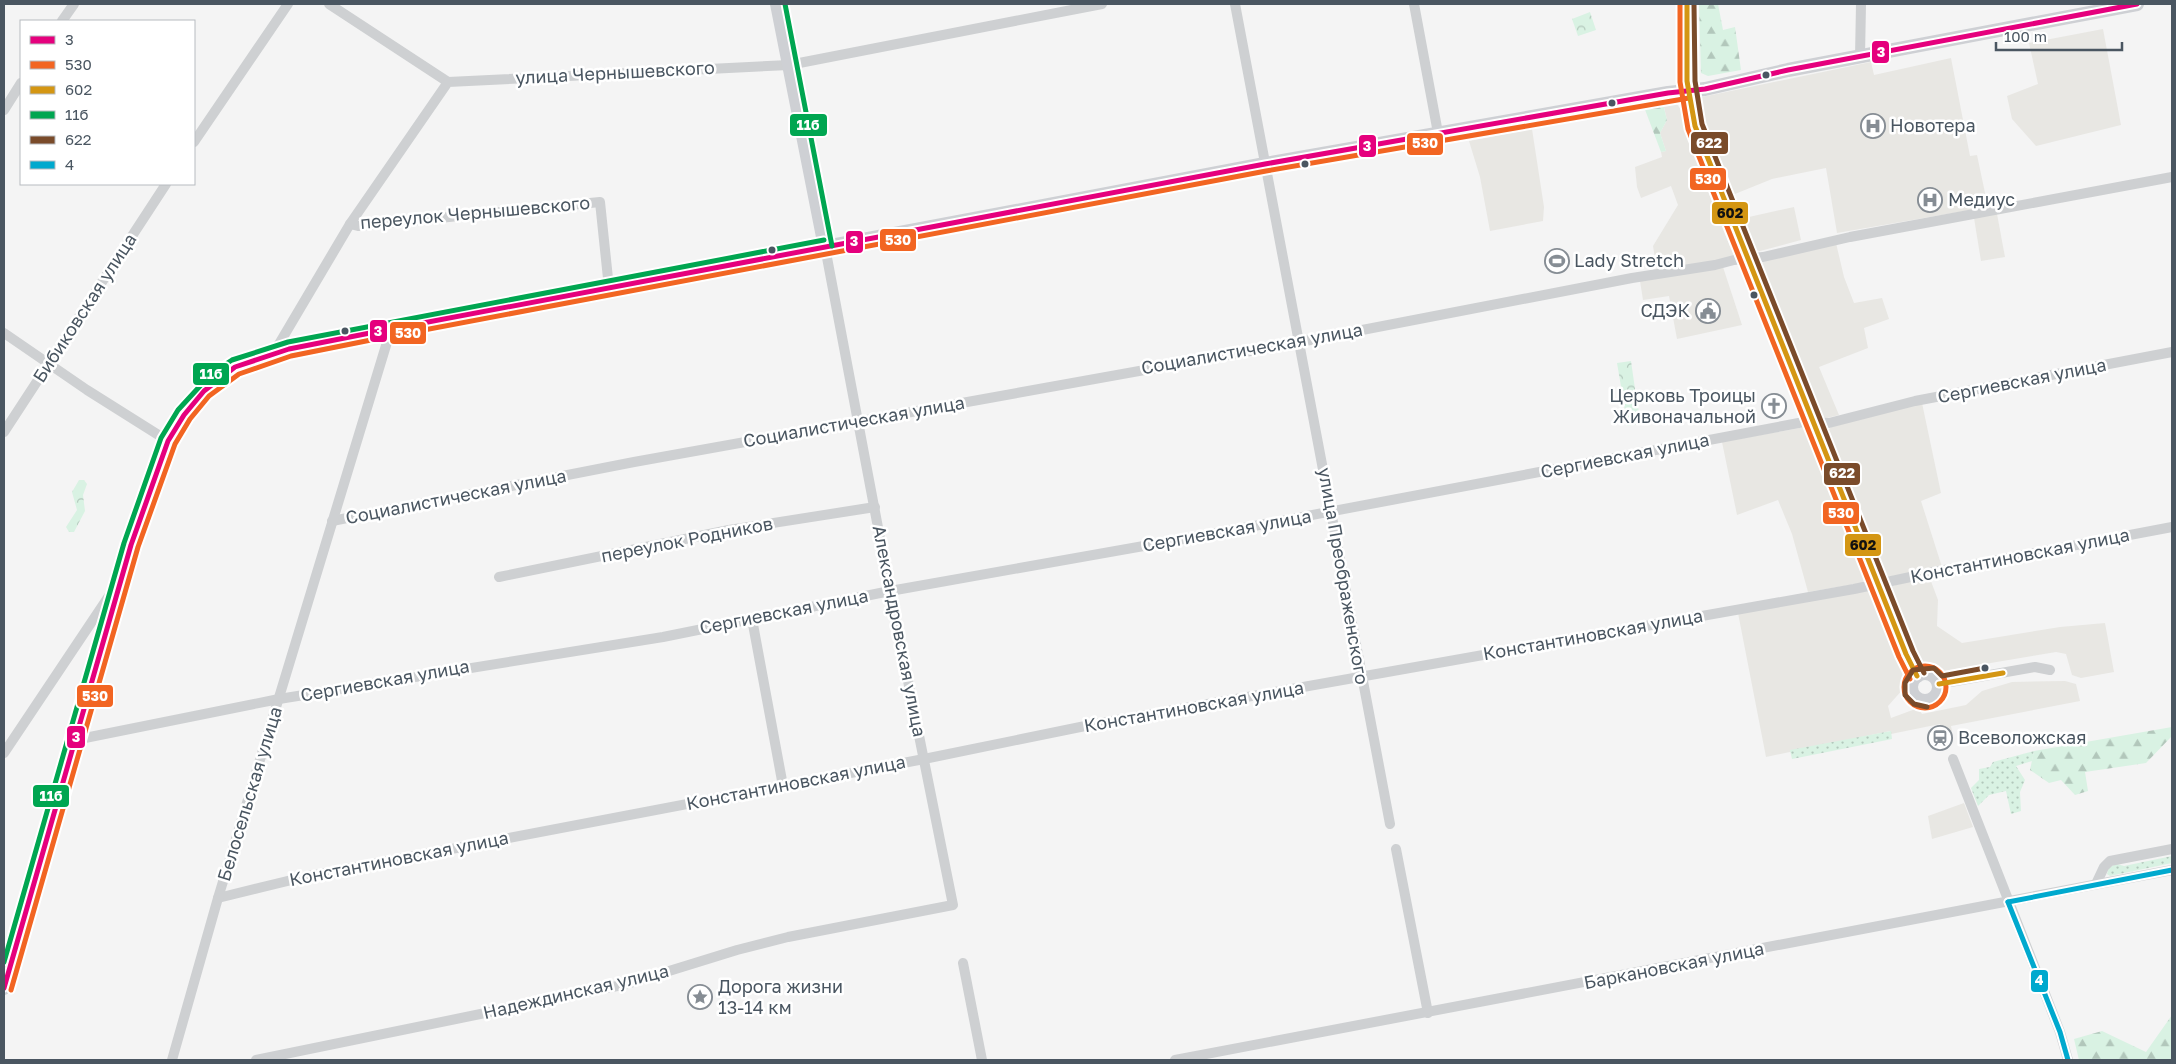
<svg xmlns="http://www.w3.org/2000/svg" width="2176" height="1064" viewBox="0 0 2176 1064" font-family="'Golos Text',sans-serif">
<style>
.commercial{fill:#e8e7e3}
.grass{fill:url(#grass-dots)}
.forest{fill:url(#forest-firs)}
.park{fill:url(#park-crowns)}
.pitch{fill:#d9f2e3}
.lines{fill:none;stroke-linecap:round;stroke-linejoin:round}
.street{stroke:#ced0d2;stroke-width:10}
.secondary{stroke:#ced0d4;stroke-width:14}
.bus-1-casing{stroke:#fff;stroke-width:9}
.bus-2-casing{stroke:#fff;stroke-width:9}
.bus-3-casing{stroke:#fff;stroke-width:9}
.bus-4-casing{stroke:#fff;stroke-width:9}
.bus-5-casing{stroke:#fff;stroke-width:9}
.bus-6-casing{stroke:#fff;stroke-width:9}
.bus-1{stroke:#e5007d;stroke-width:5}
.bus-2{stroke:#f26522;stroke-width:5}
.bus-3{stroke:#d49613;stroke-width:5}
.bus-4{stroke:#00a651;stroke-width:5}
.bus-5{stroke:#7a4b2a;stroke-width:5}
.bus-6{stroke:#00a9ce;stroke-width:5}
.bus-dot{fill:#4a5661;stroke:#fff;stroke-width:2}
.labels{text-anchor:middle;stroke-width:5;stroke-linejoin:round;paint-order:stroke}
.street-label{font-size:18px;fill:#4a5661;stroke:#fff}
.poi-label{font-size:18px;fill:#4a5661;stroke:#fff;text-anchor:start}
.line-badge{stroke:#fff;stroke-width:2}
.badge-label{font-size:14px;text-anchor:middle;font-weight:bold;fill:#fff}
.pale-badge-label{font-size:14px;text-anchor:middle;font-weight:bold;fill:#111}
</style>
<defs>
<pattern id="grass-dots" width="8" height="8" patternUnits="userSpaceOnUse" patternTransform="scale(1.25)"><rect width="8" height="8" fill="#d9f2e3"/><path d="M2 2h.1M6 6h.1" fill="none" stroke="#b2c7bb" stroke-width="1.8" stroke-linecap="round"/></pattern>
<pattern id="forest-firs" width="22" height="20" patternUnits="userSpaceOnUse" patternTransform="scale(1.25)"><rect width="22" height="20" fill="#d9f2e3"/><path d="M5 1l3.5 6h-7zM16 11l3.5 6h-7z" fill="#b2c7bb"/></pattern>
<pattern id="park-crowns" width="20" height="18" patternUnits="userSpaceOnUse" patternTransform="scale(1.25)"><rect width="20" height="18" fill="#d9f2e3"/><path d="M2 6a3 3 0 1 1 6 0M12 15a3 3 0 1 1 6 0" fill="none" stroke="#b2c7bb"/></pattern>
</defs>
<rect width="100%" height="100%" fill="#f4f4f4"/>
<!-- commercial -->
<g class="commercial">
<polygon points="2103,29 2121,125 2036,146 2012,119 2007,96 2038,84 2029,43"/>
<polygon points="1951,58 1970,156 1977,155 1988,207 1837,233 1826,168 1772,179 1730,196 1701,124 1698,108 1698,102 1702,97 1871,62 1874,75"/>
<polygon points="1662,99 1673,99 1682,111 1706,176 1709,194 1731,249 1736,247 1737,250 1735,255 1712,262 1657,271 1653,246 1678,205 1671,186 1641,198 1637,187 1635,167 1662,157 1661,152 1666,151 1660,133 1667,120"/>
<polygon points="1532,129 1544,207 1543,221 1490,231 1480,177 1469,141"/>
<polygon points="1794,207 1801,240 1760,251 1754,250 1740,219"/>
<polygon points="1997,214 2005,257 1981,261 1974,218"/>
<polygon points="1836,243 1844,277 1854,303 1882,298 1889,319 1864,328 1868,348 1819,367 1839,415 1823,419 1819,415 1760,271 1760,265 1764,261"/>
<polygon points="1723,267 1742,325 1677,339 1669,296 1643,300 1640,281"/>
<polygon points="1922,403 1941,493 1921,501 1942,567 1887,577 1883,575 1828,431 1831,427"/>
<polygon points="1805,427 1809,429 1867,575 1862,583 1808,592 1792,534 1778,500 1737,515 1722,442"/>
<polygon points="1929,576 1938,600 1937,626 1962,643 2060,627 2105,623 2114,672 2081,678 2072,675 2066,654 2056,652 1943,671 1918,660 1889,589 1889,587"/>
<polygon points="1871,590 1902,665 1904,688 1888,706 1891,718 1918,708 1922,714 1966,705 1982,691 2012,682 2065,681 2076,684 2080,701 1951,726 1952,731 1942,733 1940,724 1891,734 1890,731 1766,757 1738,613"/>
<polygon points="1964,803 1973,827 1932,839 1928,816"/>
</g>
<!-- grass -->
<g class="grass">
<polygon points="1891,731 1892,739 1792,759 1790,750"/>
<polygon points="2034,751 2032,761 2016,766 2025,780 2020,792 2021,811 2011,814 2006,791 1989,795 1978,806 1971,788 1979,780 1979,769 1990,767 1993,762"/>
<polygon points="2172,856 2172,863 2110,876 2107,874 2109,867 2117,864 2124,866"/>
</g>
<!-- forest -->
<g class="forest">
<polygon points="1699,4 1718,4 1723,30 1735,27 1741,70 1708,76 1701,73"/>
<polygon points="1663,104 1667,120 1660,133 1666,151 1661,152 1644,107"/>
<polygon points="2172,727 2172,736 2146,763 2085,772 2088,791 2075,795 2061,780 2049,783 2030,770 2034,751"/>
<polygon points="2172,1015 2172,1060 2079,1060 2074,1039 2102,1031 2146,1052"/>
</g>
<!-- park -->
<g class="park">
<polygon points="1590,12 1596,30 1578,36 1572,19"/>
<polygon points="1631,361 1636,396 1623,398 1617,363"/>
<polygon points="79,480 84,480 87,484 83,495 85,511 74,532 69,532 66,527 77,510 72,492"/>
</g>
<!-- pitch -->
<polygon class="pitch" points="1636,396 1641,424 1627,426 1623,398"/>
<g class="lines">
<!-- street -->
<g class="street">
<polyline points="329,4 448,82"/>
<polyline points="1235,4 1390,824"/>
<polyline points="1414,4 1438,133"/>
<polyline points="62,21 74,4"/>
<polyline points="1860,57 1861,4"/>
<polyline points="4,110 21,83"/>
<polyline points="194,142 288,4"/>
<polyline points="350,224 358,226 600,202 609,288"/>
<polyline points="4,333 87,390 168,441"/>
<polyline points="270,354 279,344 350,224 448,82 789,65 1102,4"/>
<polyline points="4,432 166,184"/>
<polyline points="332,521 634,462 1300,342 1632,278 1715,265 1734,260 1763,257 1850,237 2172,177"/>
<polyline points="499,577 729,530 875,507"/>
<polyline points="752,619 783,786"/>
<polyline points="1939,684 2035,667 2050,670"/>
<polyline points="75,740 279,699 663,637 890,591 1217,533 1804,422 1829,423 1915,401 2172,352"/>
<polyline points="4,753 117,584"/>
<polyline points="1953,759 2060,1032 2068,1060"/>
<polyline points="1396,849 1428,1013"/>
<polyline points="2096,884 2104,867 2110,861 2172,849"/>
<polyline points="218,898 304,877 924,759 1095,724 1854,589 1934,572 2172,527"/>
<polyline points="963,963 982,1060"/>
<polyline points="172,1060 218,898 391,329"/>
<polyline points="256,1060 627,984 737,950 788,937 953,905 890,591 825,247"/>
<polyline points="1175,1060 2172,870"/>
</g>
<!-- secondary -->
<g class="secondary">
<polyline points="777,4 825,247"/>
<path d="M1687,4C1688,44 1683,88 1695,126L1906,654L1917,676"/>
<circle cx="1925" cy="687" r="14"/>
<polyline points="4,988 131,545 168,441 184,415 204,391 235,367 289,349 370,333 1265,164 1668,93 1705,89 1788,70 2137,4"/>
</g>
<defs>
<polyline id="bus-1" points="4,988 131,545 168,441 184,415 204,391 235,367 289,349 370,333 1265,164 1668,93 1705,89 1788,70 2137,4"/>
<g id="bus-2">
<polyline points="1680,4 1680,82 1688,129 1899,657 1910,679"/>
<circle cx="1925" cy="687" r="21"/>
<polyline points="11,990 138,547 175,444 190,419 209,396 239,374 291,356 371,340 1266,171 1689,98"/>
</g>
<g id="bus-3">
<polyline points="1687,4 1687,81 1695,126 1906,654 1917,676"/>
<polyline points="1939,684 2003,673"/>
</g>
<g id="bus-4">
<polyline points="785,4 832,246"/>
<polyline points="4,962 124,543 161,438 178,410 212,373 232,360 288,342 824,240"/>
</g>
<g id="bus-5">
<polyline points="1694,4 1695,81 1702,124 1913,651 1924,673"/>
<polyline points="1927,707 1914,704 1905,695 1905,683 1913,670 1934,668 1942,676 1985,668"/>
</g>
<g id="bus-6">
<polyline points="2008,902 2060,1032 2068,1060"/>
<polyline points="2008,902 2172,870"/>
</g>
</defs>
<!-- bus-1 casing -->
<use href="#bus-1" class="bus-1-casing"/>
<!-- bus-2 casing -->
<use href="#bus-2" class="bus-2-casing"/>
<!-- bus-3 casing -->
<use href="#bus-3" class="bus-3-casing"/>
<!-- bus-4 casing -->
<use href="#bus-4" class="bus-4-casing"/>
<!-- bus-5 casing -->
<use href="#bus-5" class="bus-5-casing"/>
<!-- bus-6 casing -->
<use href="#bus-6" class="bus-6-casing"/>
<!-- bus-1 -->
<use href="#bus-1" class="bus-1"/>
<!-- bus-2 -->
<use href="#bus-2" class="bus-2"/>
<!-- bus-3 -->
<use href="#bus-3" class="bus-3"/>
<!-- bus-4 -->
<use href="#bus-4" class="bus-4"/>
<!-- bus-5 -->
<use href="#bus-5" class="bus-5"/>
<!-- bus-6 -->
<use href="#bus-6" class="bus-6"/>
</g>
<!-- icons -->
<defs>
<symbol id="hospital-ring" viewBox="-11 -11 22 22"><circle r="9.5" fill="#fff" stroke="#868d94" stroke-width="1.5"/><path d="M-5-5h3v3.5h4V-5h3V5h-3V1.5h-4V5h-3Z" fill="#868d94"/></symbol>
<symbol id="stadium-ring" viewBox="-11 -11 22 22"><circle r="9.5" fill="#fff" stroke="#868d94" stroke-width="1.5"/><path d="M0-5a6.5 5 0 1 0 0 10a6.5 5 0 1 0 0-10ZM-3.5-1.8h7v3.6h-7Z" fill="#868d94"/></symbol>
<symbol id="civic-ring" viewBox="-11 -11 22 22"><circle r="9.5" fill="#fff" stroke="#868d94" stroke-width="1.5"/><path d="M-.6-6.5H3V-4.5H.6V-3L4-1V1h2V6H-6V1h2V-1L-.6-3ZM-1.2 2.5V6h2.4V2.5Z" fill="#868d94"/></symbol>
<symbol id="church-ring" viewBox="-11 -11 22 22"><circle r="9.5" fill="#fff" stroke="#868d94" stroke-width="1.5"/><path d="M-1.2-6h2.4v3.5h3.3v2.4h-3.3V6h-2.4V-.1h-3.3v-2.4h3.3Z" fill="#868d94"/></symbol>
<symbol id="station-ring" viewBox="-11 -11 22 22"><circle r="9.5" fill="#fff" stroke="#868d94" stroke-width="1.5"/><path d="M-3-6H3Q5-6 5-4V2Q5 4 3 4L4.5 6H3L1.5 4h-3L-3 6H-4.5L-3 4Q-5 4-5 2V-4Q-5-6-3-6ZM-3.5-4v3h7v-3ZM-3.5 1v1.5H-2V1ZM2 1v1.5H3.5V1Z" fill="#868d94"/></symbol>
<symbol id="sight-ring" viewBox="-11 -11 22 22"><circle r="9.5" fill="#fff" stroke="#868d94" stroke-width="1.5"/><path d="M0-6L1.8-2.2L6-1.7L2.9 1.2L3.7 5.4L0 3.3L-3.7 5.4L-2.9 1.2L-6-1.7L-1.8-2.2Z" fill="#868d94"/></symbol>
</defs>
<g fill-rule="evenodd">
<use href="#hospital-ring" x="1859" y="112" width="28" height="28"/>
<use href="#hospital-ring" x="1916" y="186" width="28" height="28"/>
<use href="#stadium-ring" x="1543" y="247" width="28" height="28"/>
<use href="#civic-ring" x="1694" y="297" width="28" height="28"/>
<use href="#church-ring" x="1760" y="392" width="28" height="28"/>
<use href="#station-ring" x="1926" y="724" width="28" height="28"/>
<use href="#sight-ring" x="686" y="983" width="28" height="28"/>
</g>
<!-- markers -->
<g class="bus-dot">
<circle cx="1766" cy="75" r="4.5"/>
<circle cx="1612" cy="103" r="4.5"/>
<circle cx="1305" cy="164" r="4.5"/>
<circle cx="772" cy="250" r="4.5"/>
<circle cx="1754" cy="295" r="4.5"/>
<circle cx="345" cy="331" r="4.5"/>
<circle cx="1985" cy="668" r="4.5"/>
</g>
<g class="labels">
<!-- street labels -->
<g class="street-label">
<text transform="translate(615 73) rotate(-3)" y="6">улица Чернышевского</text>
<text transform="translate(475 213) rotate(-5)" y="6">переулок Чернышевского</text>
<text transform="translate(85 308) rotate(-57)" y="6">Бибиковская улица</text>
<text transform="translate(1252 349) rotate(-10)" y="6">Социалистическая улица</text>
<text transform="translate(2022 381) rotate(-11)" y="6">Сергиевская улица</text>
<text transform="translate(854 422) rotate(-10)" y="6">Социалистическая улица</text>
<text transform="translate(1625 456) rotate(-11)" y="6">Сергиевская улица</text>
<text transform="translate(456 497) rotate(-11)" y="6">Социалистическая улица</text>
<text transform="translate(1227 531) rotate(-10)" y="6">Сергиевская улица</text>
<text transform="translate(687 540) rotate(-11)" y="6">переулок Родников</text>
<text transform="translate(2020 556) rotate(-11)" y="6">Константиновская улица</text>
<text transform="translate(1343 576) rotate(80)" y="6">улица Преображенского</text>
<text transform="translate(784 612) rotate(-11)" y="6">Сергиевская улица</text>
<text transform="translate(899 631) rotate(79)" y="6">Александровская улица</text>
<text transform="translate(1593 635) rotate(-10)" y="6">Константиновская улица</text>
<text transform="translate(385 681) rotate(-10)" y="6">Сергиевская улица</text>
<text transform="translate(1194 707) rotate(-10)" y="6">Константиновская улица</text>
<text transform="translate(796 783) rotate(-11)" y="6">Константиновская улица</text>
<text transform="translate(250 794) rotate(-73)" y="6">Белосельская улица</text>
<text transform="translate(399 859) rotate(-11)" y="6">Константиновская улица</text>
<text transform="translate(1674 966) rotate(-11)" y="6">Баркановская улица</text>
<text transform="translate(576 992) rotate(-13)" y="6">Надеждинская улица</text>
</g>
<!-- poi labels -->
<g class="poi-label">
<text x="1890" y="132">Новотера</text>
<text x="1948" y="206">Медиус</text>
<text x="1574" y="267">Lady Stretch</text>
<text x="1690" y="317" text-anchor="end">СДЭК</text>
<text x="1756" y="402" text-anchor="end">Церковь Троицы<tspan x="1756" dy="21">Живоначальной</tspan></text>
<text x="1958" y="744">Всеволожская</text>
<text x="718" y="993">Дорога жизни<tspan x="718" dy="21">13-14 км</tspan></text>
</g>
</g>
<g class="line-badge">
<rect x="1871" y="40" width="19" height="24" rx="5" fill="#e5007d"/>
<rect x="789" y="113" width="39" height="24" rx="5" fill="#00a651"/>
<rect x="1690" y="131" width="39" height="24" rx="5" fill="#7a4b2a"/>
<rect x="1406" y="132" width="38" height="24" rx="5" fill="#f26522"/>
<rect x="1358" y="134" width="19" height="24" rx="5" fill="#e5007d"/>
<rect x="1689" y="167" width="38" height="24" rx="5" fill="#f26522"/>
<rect x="1711" y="201" width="38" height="24" rx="5" fill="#d49613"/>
<rect x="879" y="228" width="38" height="24" rx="5" fill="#f26522"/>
<rect x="845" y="230" width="19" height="24" rx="5" fill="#e5007d"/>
<rect x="369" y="319" width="19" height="24" rx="5" fill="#e5007d"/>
<rect x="389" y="321" width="38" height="24" rx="5" fill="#f26522"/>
<rect x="192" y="362" width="38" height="24" rx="5" fill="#00a651"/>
<rect x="1823" y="462" width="38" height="24" rx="5" fill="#7a4b2a"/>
<rect x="1822" y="501" width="38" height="24" rx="5" fill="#f26522"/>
<rect x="1844" y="533" width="38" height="24" rx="5" fill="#d49613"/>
<rect x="76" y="684" width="38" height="24" rx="5" fill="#f26522"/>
<rect x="66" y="725" width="20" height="24" rx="5" fill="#e5007d"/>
<rect x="32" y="784" width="38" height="24" rx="5" fill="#00a651"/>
<rect x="2030" y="969" width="19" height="24" rx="5" fill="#00a9ce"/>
</g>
<g class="badge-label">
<text x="1881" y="57">3</text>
<text x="808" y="130">11б</text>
<text x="1709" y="148">622</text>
<text x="1425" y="148">530</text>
<text x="1367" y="151">3</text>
<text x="1708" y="184">530</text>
<text x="898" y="245">530</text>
<text x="854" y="246">3</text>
<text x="378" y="336">3</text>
<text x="408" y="338">530</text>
<text x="211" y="379">11б</text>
<text x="1842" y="478">622</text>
<text x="1841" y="518">530</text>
<text x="95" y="701">530</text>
<text x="76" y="742">3</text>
<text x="51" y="801">11б</text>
<text x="2039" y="985">4</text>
</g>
<g class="pale-badge-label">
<text x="1730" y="218">602</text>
<text x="1863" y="550">602</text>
</g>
<!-- border -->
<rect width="2176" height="1064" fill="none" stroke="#4a5661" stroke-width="10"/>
<!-- legend -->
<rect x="20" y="20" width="175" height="165" fill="#ffffff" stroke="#b7bbc0"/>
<rect x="30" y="36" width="25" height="8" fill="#e5007d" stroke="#b7bbc0"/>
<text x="65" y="45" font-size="15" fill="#4a5661">3</text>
<rect x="30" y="61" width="25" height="8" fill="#f26522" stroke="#b7bbc0"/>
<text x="65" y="70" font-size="15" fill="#4a5661">530</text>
<rect x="30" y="86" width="25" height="8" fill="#d49613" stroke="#b7bbc0"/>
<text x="65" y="95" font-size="15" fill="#4a5661">602</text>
<rect x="30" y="111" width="25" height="8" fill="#00a651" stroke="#b7bbc0"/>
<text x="65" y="120" font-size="15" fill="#4a5661">11б</text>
<rect x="30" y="136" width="25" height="8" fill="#7a4b2a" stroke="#b7bbc0"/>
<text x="65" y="145" font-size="15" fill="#4a5661">622</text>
<rect x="30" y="161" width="25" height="8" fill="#00a9ce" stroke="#b7bbc0"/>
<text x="65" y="170" font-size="15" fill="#4a5661">4</text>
<!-- scale -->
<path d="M1996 42v8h126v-8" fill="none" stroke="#4a5661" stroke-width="2.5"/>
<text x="2004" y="42" font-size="15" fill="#4a5661" stroke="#ffffff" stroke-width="4" paint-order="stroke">100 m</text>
</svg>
